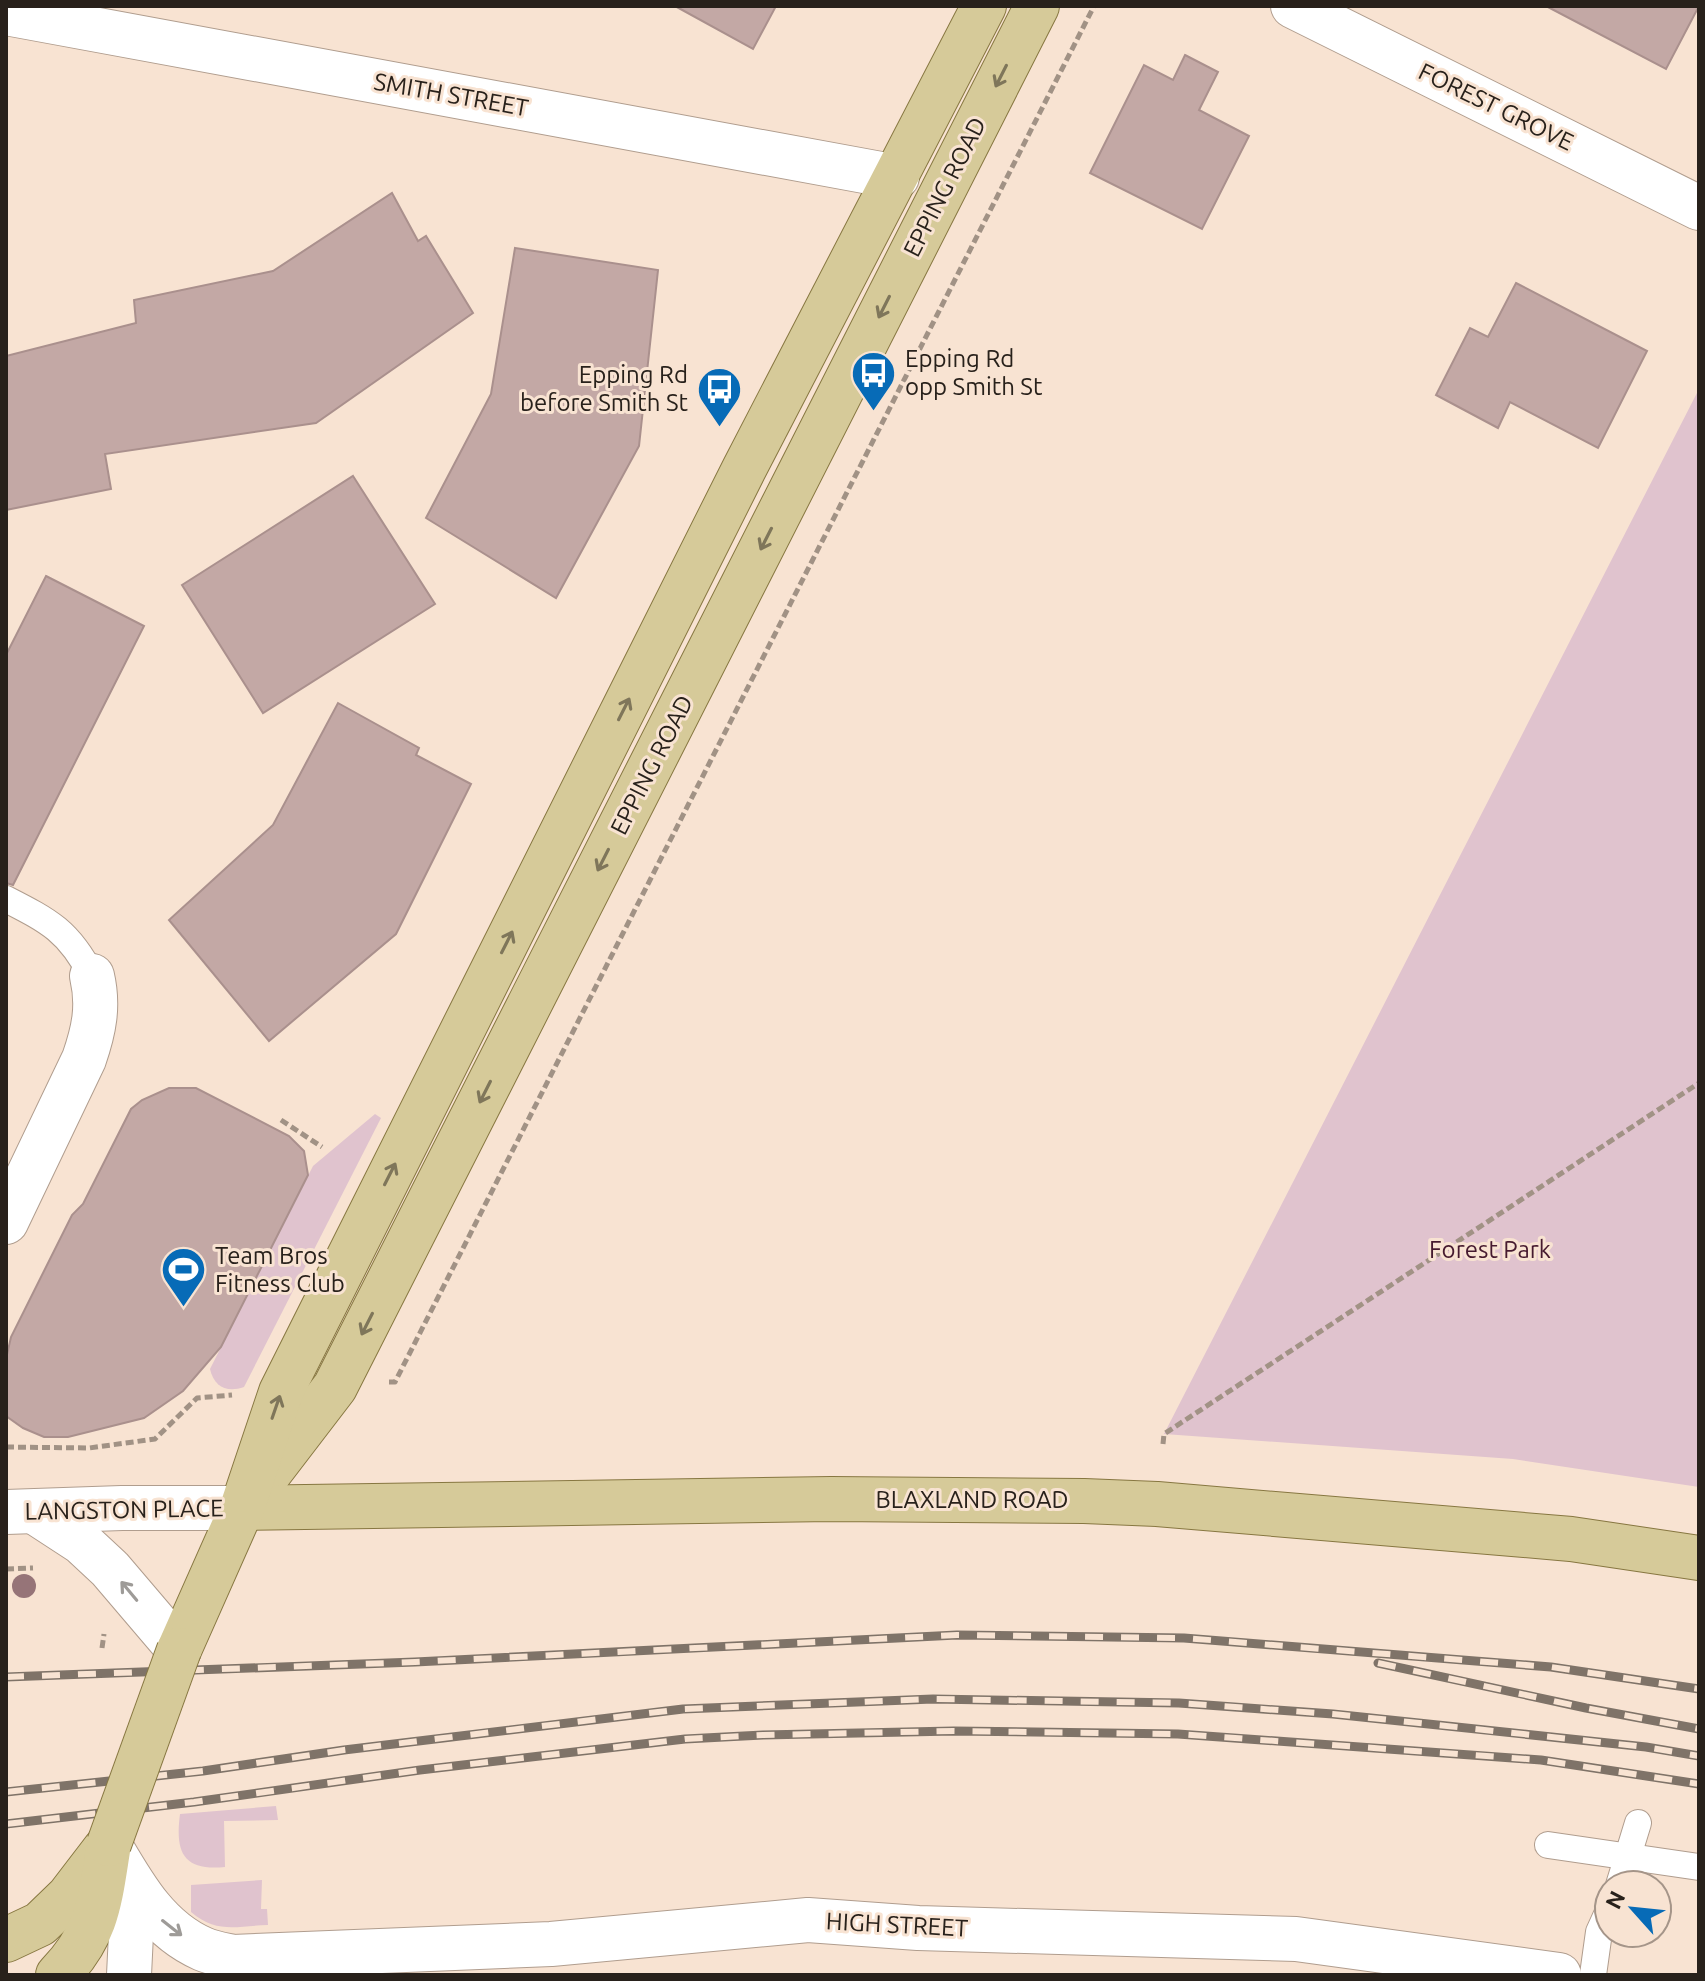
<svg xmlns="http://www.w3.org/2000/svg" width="1705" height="1981" viewBox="0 0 1705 1981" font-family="Ubuntu,sans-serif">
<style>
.green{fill:#e0c3ce}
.building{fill:#c3a8a5;stroke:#aa908d;stroke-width:2}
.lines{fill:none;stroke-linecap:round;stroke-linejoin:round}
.service-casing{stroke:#b09d8e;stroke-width:28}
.minor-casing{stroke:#b09d8e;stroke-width:46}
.tertiary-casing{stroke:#b09d8e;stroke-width:46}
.primary-casing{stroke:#877741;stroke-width:46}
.path{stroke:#a19285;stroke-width:5;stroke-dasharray:8 4;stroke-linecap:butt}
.service{stroke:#fff;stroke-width:26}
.minor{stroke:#fff;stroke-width:44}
.tertiary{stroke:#fff;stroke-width:44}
.primary{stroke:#d6ca99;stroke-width:44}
.rail-casing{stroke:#7f7368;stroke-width:9}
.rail{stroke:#f8e3d2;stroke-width:6;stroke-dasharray:18;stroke-linecap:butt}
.primary-bridge-casing{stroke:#877741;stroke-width:46;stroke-linecap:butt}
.primary-bridge{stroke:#d6ca99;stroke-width:44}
.tree{fill:#967478}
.oneway{stroke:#7f765a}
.oneway2{stroke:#9e9b98}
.labels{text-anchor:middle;stroke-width:6;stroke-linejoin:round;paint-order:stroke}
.street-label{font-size:24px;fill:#28211b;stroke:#f8e3d2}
.poi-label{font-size:24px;fill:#28211b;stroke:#f8e3d2;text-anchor:start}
.park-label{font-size:24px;fill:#461a2f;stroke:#f8e3d2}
</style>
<rect width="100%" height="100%" fill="#f8e3d2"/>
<!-- green -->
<g class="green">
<polygon points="1699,389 1699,1487 1513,1459 1164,1434"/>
<path d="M375,1114L381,1118L244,1387C227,1393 214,1387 210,1369L313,1166Z"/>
<path d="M276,1806L278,1820L224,1821L225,1867C183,1871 175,1852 180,1814Z"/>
<path d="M262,1880L261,1909H267L268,1925C236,1926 217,1934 191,1912V1885Z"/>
</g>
<!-- building -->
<g class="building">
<polygon points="675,6 776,6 753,49"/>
<polygon points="1546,6 1699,6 1666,69"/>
<polygon points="1185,55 1218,72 1199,110 1249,136 1202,229 1090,173 1144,65 1173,80"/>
<polygon points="392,193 418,241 426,236 473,313 316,423 105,454 111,489 6,510 6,356 136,323 134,300 273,271"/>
<polygon points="515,248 658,270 639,446 556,598 426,518 491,394"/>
<polygon points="1516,283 1647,351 1598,448 1510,402 1498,428 1436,395 1470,328 1488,337"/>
<polygon points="353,476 435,604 263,713 182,585"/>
<polygon points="46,576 144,626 13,885 6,883 6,655"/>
<polygon points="338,703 419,748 416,755 471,784 396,934 269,1041 169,920 273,825"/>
<polygon points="169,1088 196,1088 289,1136 304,1151 308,1175 221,1347 183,1391 144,1418 68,1437 44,1437 23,1428 6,1416 6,1359 11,1337 72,1215 83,1204 131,1109 142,1100"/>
</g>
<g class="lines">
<defs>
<g id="service">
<path d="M6,899C49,921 69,931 92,976"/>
<polyline points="1548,1845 1699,1867"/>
<polyline points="1619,1885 1638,1823"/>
<polyline points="1593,1975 1599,1932 1609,1910"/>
</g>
<g id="minor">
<polyline points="1293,6 1699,208"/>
<polyline points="6,13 897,177"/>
<path d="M6,1222L84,1059C94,1030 99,1006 92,976"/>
</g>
<g id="tertiary">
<polyline points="6,1512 122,1508 242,1508"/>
<polyline points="35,1512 81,1542 110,1569 179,1650"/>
<path d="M109,1844C133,1885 157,1929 203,1949C212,1953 224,1955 233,1957L551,1944L808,1920L918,1928L1296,1939L1559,1975"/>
<polyline points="118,1873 131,1934 129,1975"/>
</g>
<g id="primary">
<polyline points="263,1481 335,1387 1037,6"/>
<polyline points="242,1508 831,1499 1084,1501 1157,1504 1571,1539 1699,1558"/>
<polyline points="179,1650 242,1508 281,1392 744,469 984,6"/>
<polyline points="6,1940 40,1924 69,1896 105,1849"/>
<path d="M58,1975C99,1933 100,1899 109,1844"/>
</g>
</defs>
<!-- service casing -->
<use href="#service" class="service-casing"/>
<!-- minor casing -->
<use href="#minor" class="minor-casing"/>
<!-- tertiary casing -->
<use href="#tertiary" class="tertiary-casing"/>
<!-- primary casing -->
<use href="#primary" class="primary-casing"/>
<!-- path -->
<g class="path">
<polyline points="281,1120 322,1147"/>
<polyline points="389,1382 395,1382 1094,6"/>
<polyline points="1163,1444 1164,1434 1699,1083"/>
<polyline points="6,1447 89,1448 155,1439 197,1398 232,1395"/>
<polyline points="6,1569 33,1568"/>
<polyline points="102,1648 104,1634"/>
</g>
<!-- service -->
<use href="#service" class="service"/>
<!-- minor -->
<use href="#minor" class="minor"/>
<!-- tertiary -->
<use href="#tertiary" class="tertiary"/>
<!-- primary -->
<use href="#primary" class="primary"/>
<defs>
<g id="rail">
<polyline points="1378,1663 1586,1708 1699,1729"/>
<polyline points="6,1677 415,1662 957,1635 1184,1638 1551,1667 1699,1689"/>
<polyline points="6,1792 203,1771 344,1750 683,1709 933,1699 1179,1703 1333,1714 1646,1747 1699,1756"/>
<polyline points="6,1824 194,1802 420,1770 685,1739 763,1735 954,1731 1178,1734 1541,1760 1699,1784"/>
</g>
</defs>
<!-- rail casing -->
<use href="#rail" class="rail-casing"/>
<!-- rail -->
<use href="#rail" class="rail"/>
<defs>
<polyline id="primary-bridge" points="109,1844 179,1650"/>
</defs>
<!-- primary-bridge casing -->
<use href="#primary-bridge" class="primary-bridge-casing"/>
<!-- primary-bridge -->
<use href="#primary-bridge" class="primary-bridge"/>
</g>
<!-- trees -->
<circle class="tree" cx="24" cy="1586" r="12"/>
<!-- one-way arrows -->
<defs><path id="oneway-shaft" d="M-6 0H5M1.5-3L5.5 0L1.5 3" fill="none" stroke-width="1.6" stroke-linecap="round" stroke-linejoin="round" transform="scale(2)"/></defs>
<g class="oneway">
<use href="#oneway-shaft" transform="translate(1001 76) rotate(117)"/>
<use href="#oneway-shaft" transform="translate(884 307) rotate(117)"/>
<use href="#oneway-shaft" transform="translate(766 539) rotate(117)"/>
<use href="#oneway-shaft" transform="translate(624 709) rotate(-63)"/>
<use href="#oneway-shaft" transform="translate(603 860) rotate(117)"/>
<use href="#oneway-shaft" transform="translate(507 942) rotate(-63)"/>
<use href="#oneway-shaft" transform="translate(485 1092) rotate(117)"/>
<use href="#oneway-shaft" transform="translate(390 1174) rotate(-63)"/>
<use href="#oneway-shaft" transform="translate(367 1324) rotate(117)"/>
<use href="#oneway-shaft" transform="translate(276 1407) rotate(-71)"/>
</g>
<g class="oneway2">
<use href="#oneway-shaft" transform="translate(129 1591) rotate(-130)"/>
<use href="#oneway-shaft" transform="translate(172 1928) rotate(38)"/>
</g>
<!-- icons -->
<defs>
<symbol id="bus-pin" viewBox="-11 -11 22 30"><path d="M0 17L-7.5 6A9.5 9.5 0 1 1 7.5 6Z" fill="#076bb7" stroke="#f8e3d2"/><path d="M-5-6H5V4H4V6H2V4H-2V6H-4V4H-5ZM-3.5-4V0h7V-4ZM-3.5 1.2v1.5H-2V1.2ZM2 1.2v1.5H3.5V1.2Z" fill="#fff"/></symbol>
<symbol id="stadium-pin" viewBox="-11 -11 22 30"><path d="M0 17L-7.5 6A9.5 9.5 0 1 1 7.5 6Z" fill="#076bb7" stroke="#f8e3d2"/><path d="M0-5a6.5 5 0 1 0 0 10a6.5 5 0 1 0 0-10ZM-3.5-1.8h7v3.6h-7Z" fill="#fff"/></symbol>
</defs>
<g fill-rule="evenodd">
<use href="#bus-pin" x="848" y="348" width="51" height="69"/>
<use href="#bus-pin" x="694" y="364" width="51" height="69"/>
<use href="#stadium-pin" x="158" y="1244" width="51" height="69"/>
</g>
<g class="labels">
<!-- street labels -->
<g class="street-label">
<text transform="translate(451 95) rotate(10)" y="8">SMITH STREET</text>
<text transform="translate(1496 107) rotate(26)" y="8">FOREST GROVE</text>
<text transform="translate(945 187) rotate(-63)" y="8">EPPING ROAD</text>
<text transform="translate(652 765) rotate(-63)" y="8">EPPING ROAD</text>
<text x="972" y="1508">BLAXLAND ROAD</text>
<text transform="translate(124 1510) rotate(-1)" y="8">LANGSTON PLACE</text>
<text transform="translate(897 1925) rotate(3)" y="8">HIGH STREET</text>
</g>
<!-- poi labels -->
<g class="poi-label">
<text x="905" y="367">Epping Rd<tspan x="905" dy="28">opp Smith St</tspan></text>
<text x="688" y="383" text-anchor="end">Epping Rd<tspan x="688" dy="28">before Smith St</tspan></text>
<text x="215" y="1264">Team Bros<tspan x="215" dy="28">Fitness Club</tspan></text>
</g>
<!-- park labels -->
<g class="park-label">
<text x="1490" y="1258">Forest Park</text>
</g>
</g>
<!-- border -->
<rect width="1705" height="1981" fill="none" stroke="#28211b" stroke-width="16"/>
<!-- north arrow -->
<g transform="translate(1633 1909) rotate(297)"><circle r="38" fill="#f8e3d2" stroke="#a59589" stroke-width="2"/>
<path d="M0-6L14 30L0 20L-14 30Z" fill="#076bb7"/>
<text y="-12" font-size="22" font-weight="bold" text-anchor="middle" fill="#28211b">N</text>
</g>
</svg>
